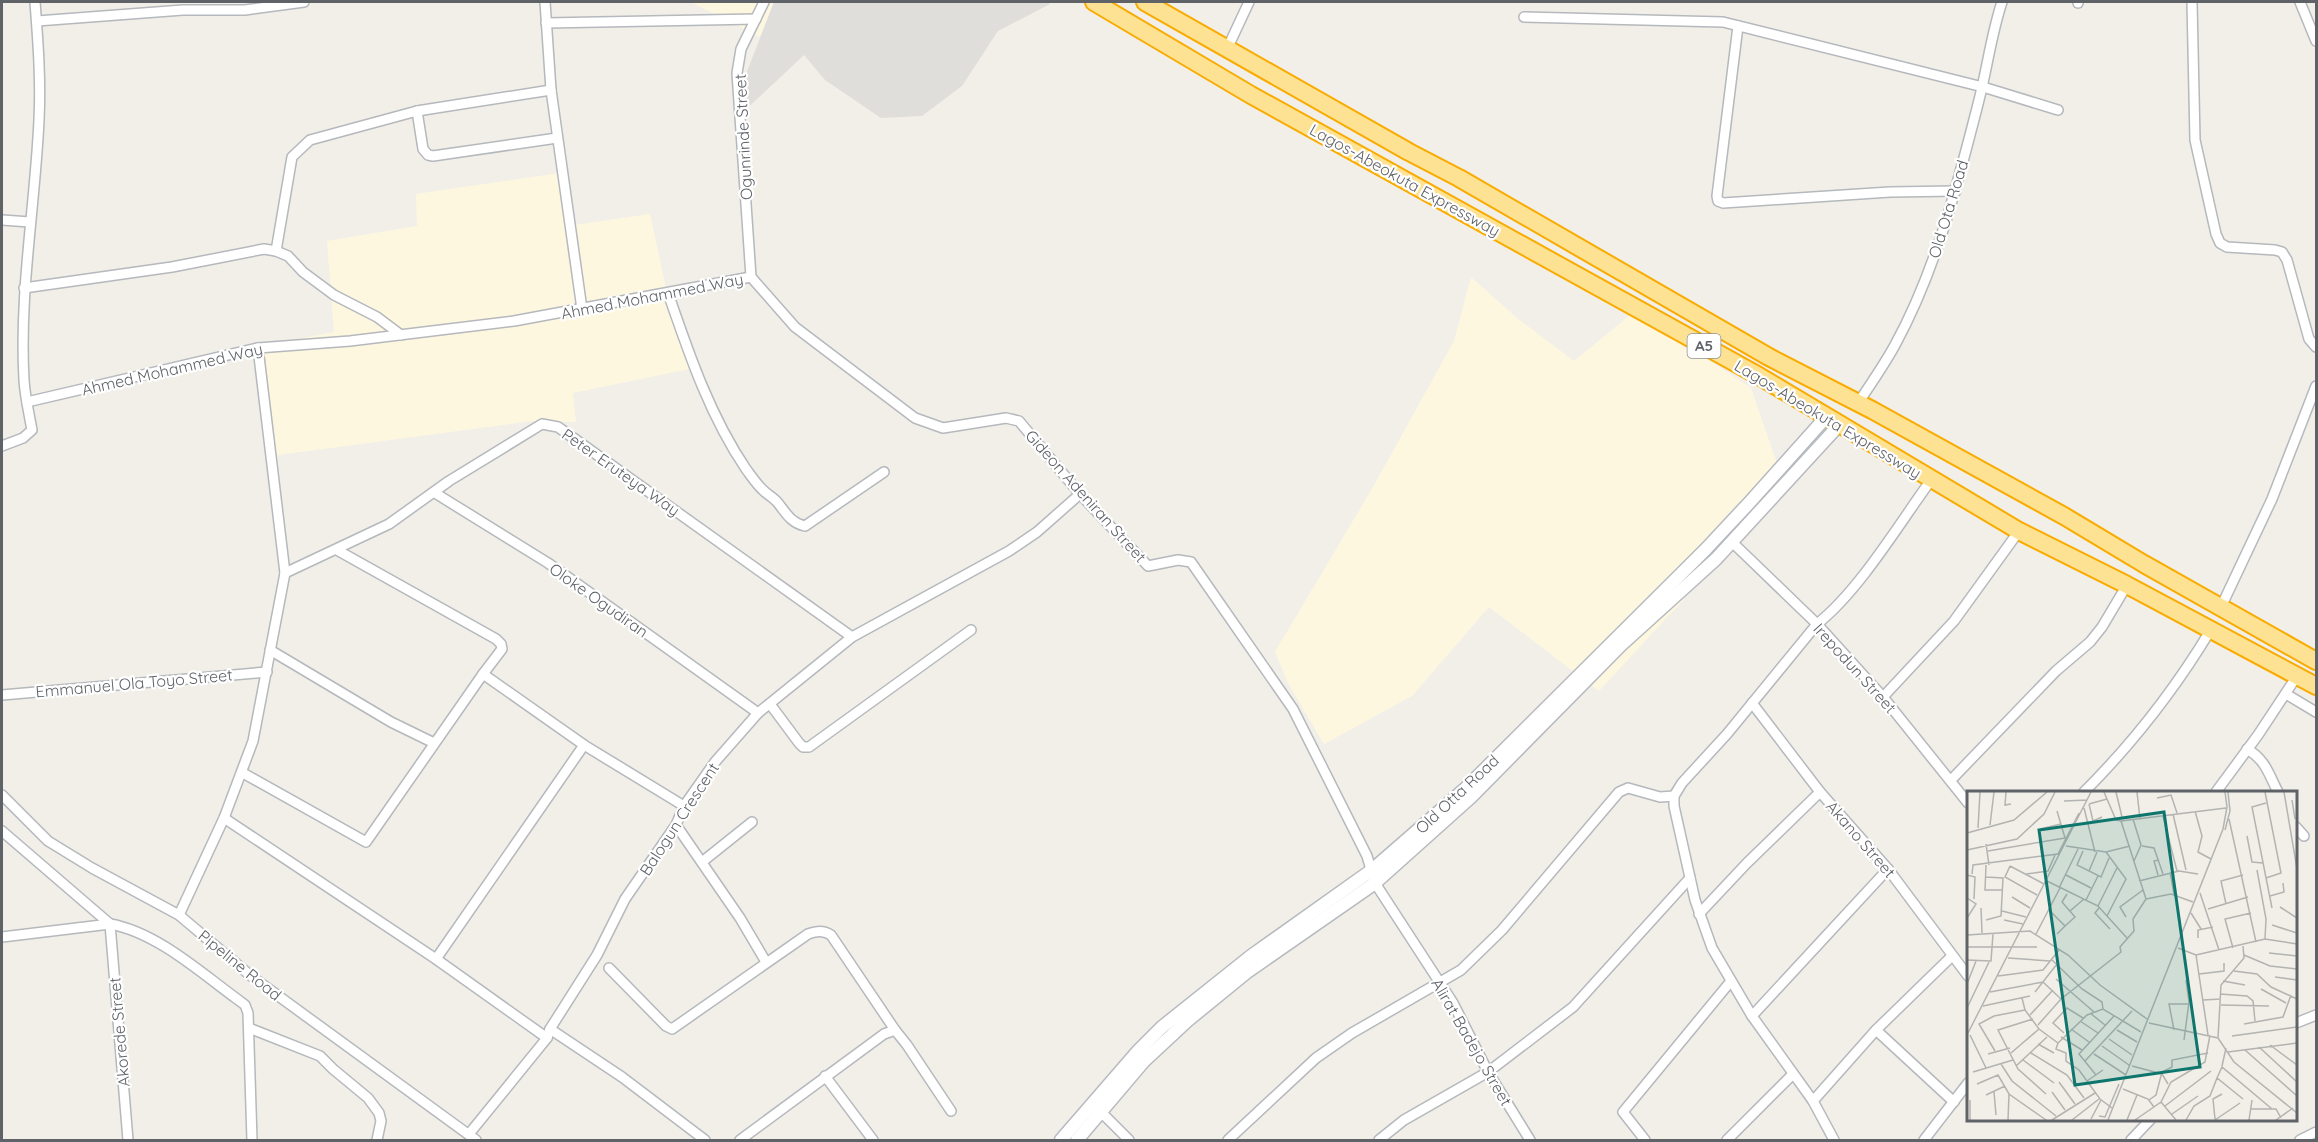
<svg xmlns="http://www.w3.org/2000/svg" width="2318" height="1142" viewBox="0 0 2318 1142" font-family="Quicksand,sans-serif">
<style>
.commercial{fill:#fef7e0}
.industrial{fill:#e0deda}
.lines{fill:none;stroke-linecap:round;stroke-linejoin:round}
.street-casing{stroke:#b5b8bc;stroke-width:12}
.secondary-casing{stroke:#b6babf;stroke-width:15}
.highway-casing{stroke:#f9ab00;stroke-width:20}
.street{stroke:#fff;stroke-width:9}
.secondary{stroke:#fff;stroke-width:12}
.highway{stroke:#fde293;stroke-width:16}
.labels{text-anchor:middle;stroke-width:4.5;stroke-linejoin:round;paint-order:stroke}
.shield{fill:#fff;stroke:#8f9295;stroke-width:1.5}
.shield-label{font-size:15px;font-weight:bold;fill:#5f6368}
.street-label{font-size:16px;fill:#5f6368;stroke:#fff}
.inset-road{fill:none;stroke:#b3b3b1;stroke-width:1.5}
.view{fill:#0f766e;fill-opacity:0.15;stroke:#0f766e;stroke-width:3}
.inset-edge{fill:none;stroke:#5f6368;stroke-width:3}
</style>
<rect width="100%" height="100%" fill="#f1efe8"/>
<!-- commercial -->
<g class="commercial">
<polygon points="691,2 774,2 760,37"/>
<polygon points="567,172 574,225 650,214 667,293 694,368 573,393 576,422 532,421 271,456 255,347 334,332 327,241 417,226 416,194"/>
<polygon points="1471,277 1517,318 1574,361 1635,311 1751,388 1783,481 1780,495 1599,691 1489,607 1412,696 1324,744 1288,683 1275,652 1373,487 1454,341"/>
</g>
<!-- industrial -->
<polygon class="industrial" points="774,2 1048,2 1050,4 998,31 962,86 922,116 881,118 825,80 804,55 737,118 746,74"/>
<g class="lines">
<defs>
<g id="street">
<polyline points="545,2 551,90 582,309"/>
<polyline points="2192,2 2195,140 2216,234 2220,243 2227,247 2275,250 2282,252 2287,260 2309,339 2316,347"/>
<polyline points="2300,2 2316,41"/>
<polyline points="2078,3 2078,2"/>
<polyline points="1524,17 1723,22 1983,87 2058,110"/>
<polyline points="37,21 183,10 245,10 304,2"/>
<polyline points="546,23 756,19"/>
<polyline points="1738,26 1717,196 1718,201 1723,203 1890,192 1956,191"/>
<polyline points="1227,49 1249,2"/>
<polyline points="417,111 423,149 428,155 433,156 557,138"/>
<polyline points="2,220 30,222"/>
<polyline points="276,251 292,157 310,140 417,111 551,90"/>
<polyline points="751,277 795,327 915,418 943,428 1006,418 1019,421 1080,494 1148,566 1178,560 1191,562 1293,709 1367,856 1375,883 1453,1003 1488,1072 1530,1140"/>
<polyline points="751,277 737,73 741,49 764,2"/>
<polyline points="24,288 172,267 264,249 276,251 288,256 303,272 334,295 377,317 401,335"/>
<path d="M668,293C689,354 710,416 746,469C752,477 757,485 764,491C768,495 774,498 778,503C786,513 791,523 805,526L884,472"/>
<polyline points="27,402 258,348 350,341 514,321 751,277"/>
<path d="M1858,403C1871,384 1884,365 1895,345C1936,270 1957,186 1978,104C1987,70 1991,35 2002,2"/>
<path d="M2,446L23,438L32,430C29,413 25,397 24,380C19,293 35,207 39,120C41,81 38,41 35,2"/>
<polyline points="435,493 548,563 758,713"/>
<polyline points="1732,542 1817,624 1883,697 1968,803"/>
<polyline points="285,573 389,524 449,481 542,424 558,427 852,637"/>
<polyline points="2221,607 2272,499 2316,386"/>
<polyline points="270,650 391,722 434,743"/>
<polyline points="483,674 584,745 684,806"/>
<polyline points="2286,694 2316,712"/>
<polyline points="2,695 267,672"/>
<polyline points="1883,697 1954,621 2019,531"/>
<polyline points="1752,703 1820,792 1888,869 1968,976"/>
<polyline points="770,704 799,743 803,747 809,747 971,630"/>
<path d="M2247,749C2266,760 2269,775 2278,792"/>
<polyline points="243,773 366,842 483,674 502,649 501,644 496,639 337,550"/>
<polyline points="1951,780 2056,671 2090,642 2102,627 2127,585"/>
<path d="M2084,792C2132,744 2175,689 2210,631"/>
<polyline points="2216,792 2258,735 2297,676"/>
<polyline points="2,795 48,841 92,868 179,915 251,976 476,1140"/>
<polyline points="224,818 436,959 547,1038"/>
<polyline points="676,825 740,918 766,962"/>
<polyline points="2296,827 2304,836"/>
<polyline points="2,831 110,924"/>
<polyline points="702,862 752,822"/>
<polyline points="1699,914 1747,863 1820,792"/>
<polyline points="179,915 224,818 253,741 285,573 258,348"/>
<polyline points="110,924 128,1140"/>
<path d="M2,937L110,924C156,932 200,972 237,999L245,1005L248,1013L252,1140"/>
<polyline points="436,959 584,745"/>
<path d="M609,968L666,1026L672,1029L808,934C817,931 823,930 831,935L895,1030"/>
<polyline points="1752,1016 1888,869"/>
<polyline points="2296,1023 2316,1015"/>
<polyline points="249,1028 320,1056 333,1069 368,1098 379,1113 381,1121 377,1140"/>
<polyline points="550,1029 622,1077 705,1140"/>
<polyline points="1876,1030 1954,1102"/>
<polyline points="825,1076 873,1140"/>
<polyline points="1813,1101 1876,1030 1952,956"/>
<polyline points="1101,1112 1129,1140"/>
<polyline points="469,1134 547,1038 550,1029 597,955 625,899 676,825 684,806 715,762 758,713 852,637 1009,551 1037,532 1080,494"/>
<polyline points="740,1140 884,1034 895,1030 907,1045 951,1111"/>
<polyline points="1228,1140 1316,1058 1352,1033 1461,970 1502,930 1619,792 1628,788 1660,797 1674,796"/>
<polyline points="1379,1140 1404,1120 1488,1072 1573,1007 1690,878"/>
<polyline points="1645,1140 1623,1112 1731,981"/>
<polyline points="1727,1140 1793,1074"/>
<path d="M1834,1140L1813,1101L1752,1016L1712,948L1695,900L1674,806V796L1682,783L1727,734L1817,624C1859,591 1899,524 1931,480"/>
<polyline points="1924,1140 1968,1083"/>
<polyline points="2131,1140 2150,1120"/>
<polyline points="2300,1140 2316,1132"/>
</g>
<g id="secondary">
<polyline points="1061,1140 1139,1050 1162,1027 1251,956 1372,870 1465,789 1706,549 1749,503 1827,416"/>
<polyline points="1077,1140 1144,1061 1187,1021 1247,972 1375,883 1471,797 1621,645 1716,559 1840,424"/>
</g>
<g id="highway">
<polyline points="1094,2 1251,95 1759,376 2019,531 2127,585 2316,686"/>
<polyline points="1145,2 1409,152 1459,178 1769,357 1872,410 2064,516 2144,564 2316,661"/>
</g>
</defs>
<!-- street casing -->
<use href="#street" class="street-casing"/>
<!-- secondary casing -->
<use href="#secondary" class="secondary-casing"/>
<!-- highway casing -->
<use href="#highway" class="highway-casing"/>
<!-- street -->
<use href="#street" class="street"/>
<!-- secondary -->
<use href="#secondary" class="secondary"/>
<!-- highway -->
<use href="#highway" class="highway"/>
</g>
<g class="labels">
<!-- shield labels -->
<rect class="shield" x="1687.5" y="334" width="33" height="24" rx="4.5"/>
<g class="shield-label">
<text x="1704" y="351">A5</text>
</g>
<!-- street labels -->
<g class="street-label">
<text transform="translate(743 137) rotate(-93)" y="6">Ogunrinde Street</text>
<text transform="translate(1405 180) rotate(29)" y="6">Lagos-Abeokuta Expressway</text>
<text transform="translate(1948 209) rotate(-73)" y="6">Old Ota Road</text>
<text transform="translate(652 296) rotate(-11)" y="6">Ahmed Mohammed Way</text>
<text transform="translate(172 369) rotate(-13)" y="6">Ahmed Mohammed Way</text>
<text transform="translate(1828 419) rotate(31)" y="6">Lagos-Abeokuta Expressway</text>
<text transform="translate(621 472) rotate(35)" y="6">Peter Eruteya Way</text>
<text transform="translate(1086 496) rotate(48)" y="6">Gideon Adeniran Street</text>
<text transform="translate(599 600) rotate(35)" y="6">Oloke Ogudiran</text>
<text transform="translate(1855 668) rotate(48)" y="6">Irepodun Street</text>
<text transform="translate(134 683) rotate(-5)" y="6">Emmanuel Ola Toyo Street</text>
<text transform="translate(1457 794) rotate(-43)" y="6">Old Otta Road</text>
<text transform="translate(679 819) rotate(-57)" y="6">Balogun Crescent</text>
<text transform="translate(1861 839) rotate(49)" y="6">Akano Street</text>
<text transform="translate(240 965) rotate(39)" y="6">Pipeline Road</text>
<text transform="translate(119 1032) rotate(-95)" y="6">Akorede Street</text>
<text transform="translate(1472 1042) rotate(60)" y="6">Alirat Badejo Street</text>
</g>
</g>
<!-- overview -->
<g transform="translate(1967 791)">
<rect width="330" height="330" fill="#f1efe8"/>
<path class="inset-road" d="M39,1L38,14L44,13M137,1L149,29L154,30M149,1L155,26M170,1L173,28M298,1L314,82L299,87M317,1L330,78M190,7L204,4L210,22M325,9L328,28M97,10L120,9M299,12L285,16L305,117M122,13L126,30L135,26M122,13L140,8M117,17L128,61M90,20L98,47M228,20L235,45L231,61L244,68M206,23L219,79M196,25L210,80M166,28L174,54L167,70M262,28L289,151M154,30L259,17M154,30L179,108M23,34L27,1M11,37L13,1M73,38L94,33M258,39L263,20L261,1M0,42L47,29L80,1M280,45L285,71L296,72M19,53L22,74M99,55L139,61L163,55M175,55L187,57L196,83M0,59L50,48L77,23L88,1M21,60L98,47M116,60L110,74L134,86L142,67M139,61L159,88L140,125M19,74L18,99H35M43,75L38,86L70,104M43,75L77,93M290,79L299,128L298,148M122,80L130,61M203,81L207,103M5,83L6,74L91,63L112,22M59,83L81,80L88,64M0,84L8,86L7,108M99,84L124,97M191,84L187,70L192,69M19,86L36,87L34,125L19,129M80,90L131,115L160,147M172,90L212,80L231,83M92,97L111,58M233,102L252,159M303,105L317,101L316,92M45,106L63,117M0,107L9,113L0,127M179,108L204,103L226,111M119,109L131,85M259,113L254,90L276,84M131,115L150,77M313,116L330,127M14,117L15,142M132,117L128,122L143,138M241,118L281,106M82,119L98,135L90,143M35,120L59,126M103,120L117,108M224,122L234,138M159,126L153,116L176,99M37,129L56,133M305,134L330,142M98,135L108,126L95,111L100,103M69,143L93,97M0,144L63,140L101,164L133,194L180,228M231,147V139L246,136M0,156H70M211,157L229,164M266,157L258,128L284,122M302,162L330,165M229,164L298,148L330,153M229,164L241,244M277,164L303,175L330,178M41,167L83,170M0,169L24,170L26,143M85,169L115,198L135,211L136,218M267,180L290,183L304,196L330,208M232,183L257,180V172M31,185L76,179L92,159M308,186L330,189M89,188L127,221M256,190L278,194M0,193L9,170M294,198L319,212M23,201L76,191L94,208M68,201L90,173M253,203L280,205L286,210L288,230M55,207L58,219L72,238L91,252M236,209L254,208M254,214L302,215M16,215L63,205M0,217L22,171M123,222L138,234M63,224L86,199M66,228L31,239L51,278L79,303M113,230L131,242M182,232L251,247L267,271L330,322M277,233L316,226L324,204M71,234L94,208L154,161L153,156L167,140L166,128L179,108M104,238L122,251M150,239L170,251M207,239L202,213H221M1,242L124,1M97,242L86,232L100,217L116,227M3,244L19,277M265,245L330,236M94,246L115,259M251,247L254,194L277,167L276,155M142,248L165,264M217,249L222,211L219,189M91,252L120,224L136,218L174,241M91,252L89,258L99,262V270L112,279L133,308L145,317M71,253L87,262M303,254L330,274M135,255L162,274M292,256L330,291M278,259L330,305M28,260L12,233L27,225L58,219M261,261L330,252M44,262L72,238M64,262L100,284L117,307M21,263L43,257M127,263L159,284M56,269L87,292M118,270L165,220M34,273L45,290L89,325M49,275L80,246M165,275L195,283L201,293M255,275L259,257M6,281L46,269M129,284L112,263L147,225M250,287L255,276L305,318M120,290L136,279M92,291L108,313M10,293L31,284L42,303L79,329M156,298L181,308L187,316M27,301L29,324M85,301L98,319M19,304L38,295M3,309V329M182,309L189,304L195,281L205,276V269L241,262M194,311L209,329M198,315L244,280M283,318H309L314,327M205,323L231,305M132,325L138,326L152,293M124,328L134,309M248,328L246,308L255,303M41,329L42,303M85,329L128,302M105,329L132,308M141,329L256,38L260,16L258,1M160,329L170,304M168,329L194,311L204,291L238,271L243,244M219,329L227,315L243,305L250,287L276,308M248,329L273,312M282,329L285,309M309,329L326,317"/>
<path class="view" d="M197,21L233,276L108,294L72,39Z"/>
<rect width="330" height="330" class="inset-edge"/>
</g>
<!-- border -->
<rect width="2318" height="1142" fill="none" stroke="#5f6368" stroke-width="6"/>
</svg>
